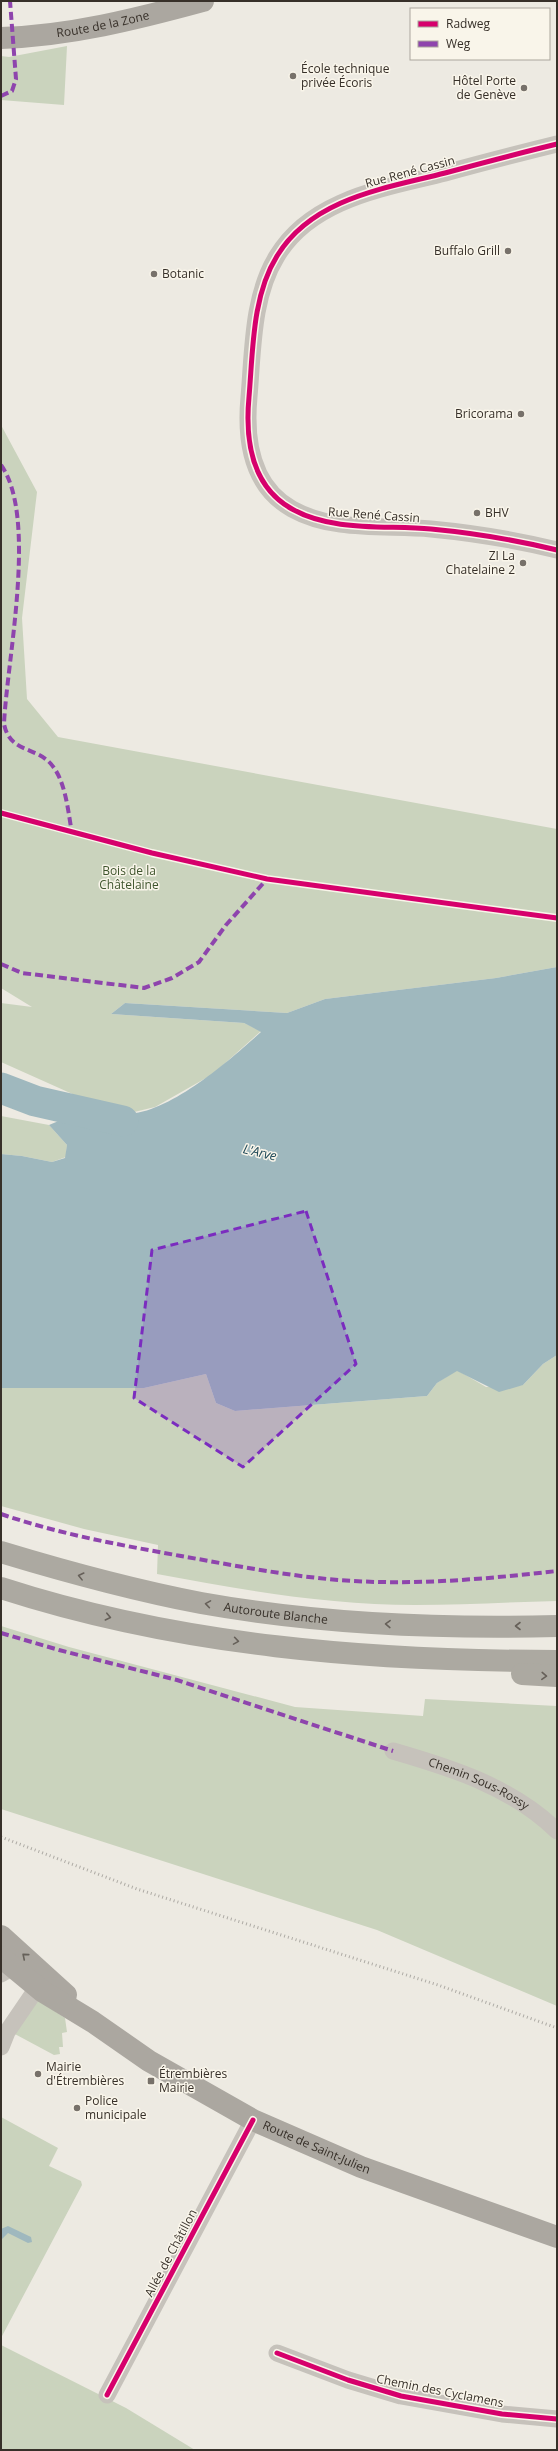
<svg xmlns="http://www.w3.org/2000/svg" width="558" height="2451" viewBox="0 0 558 2451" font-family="'Open Sans',sans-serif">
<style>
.green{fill:#cad3bd}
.water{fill:#9fb8be}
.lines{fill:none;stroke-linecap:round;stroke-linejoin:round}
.river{stroke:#9fb8be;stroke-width:31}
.minor{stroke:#c6c2bb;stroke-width:17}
.primary{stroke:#aba7a0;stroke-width:22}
.motorway{stroke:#aca9a1;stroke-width:22}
.rail{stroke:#aeaba5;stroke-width:3;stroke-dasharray:1 3;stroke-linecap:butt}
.quiet{stroke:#8e44ad;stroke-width:4;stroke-dasharray:8 4;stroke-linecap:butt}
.cycleway-casing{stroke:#f9f5ea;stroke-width:8}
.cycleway{stroke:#d6006c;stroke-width:5}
.oneway{stroke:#666059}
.oneway2{stroke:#656059}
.marked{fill:#7b2cbf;fill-opacity:0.2;stroke:#7b2cbf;stroke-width:3;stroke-dasharray:8 5;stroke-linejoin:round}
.poi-dot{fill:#77716a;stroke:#f9f5ea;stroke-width:1.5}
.labels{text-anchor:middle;stroke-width:3;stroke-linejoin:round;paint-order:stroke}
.street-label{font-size:12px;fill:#373029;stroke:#f9f5ea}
.poi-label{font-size:12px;fill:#373029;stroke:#f9f5ea;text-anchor:start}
.park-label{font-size:12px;fill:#3f552d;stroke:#f9f5ea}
.water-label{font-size:13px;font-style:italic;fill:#1f4958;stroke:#f9f5ea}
</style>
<rect width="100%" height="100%" fill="#edeae2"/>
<!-- green -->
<g class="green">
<polygon points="67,46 64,105 1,100 1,56 9,57"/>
<polygon points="1,425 37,492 22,618 27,699 58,737 557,829 557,967 496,978 325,999 287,1013 125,1003 111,1014 244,1023 261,1031 213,1074 155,1107 126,1114 97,1105 1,1062 1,1003 32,1007 1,988"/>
<polygon points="1,1116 49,1125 67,1145 66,1157 52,1162 22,1156 1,1154"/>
<path d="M557,1355V1601C510,1602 462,1605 415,1605C328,1605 242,1590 157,1574L158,1545L84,1529L1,1506V1388H144L206,1374L216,1403L235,1411L427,1396L437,1383L457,1370L486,1387L523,1385L543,1364Z"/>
<polygon points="1,1626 69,1647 295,1707 423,1716 425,1699 557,1706 557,2006 377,1930 1,1809"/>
<polygon points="36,1999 65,2018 67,2032 62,2033 63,2047 59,2047 60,2054 54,2055 13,2033"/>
<polygon points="1,2117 58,2148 49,2166 81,2181 82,2185 1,2338"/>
<polygon points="1,2345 126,2408 195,2450 1,2450"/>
</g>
<!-- water -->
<g class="water">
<path d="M557,967V1355L543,1364L523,1385L499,1392L457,1371L437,1383L427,1396L235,1411L216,1403L206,1374L144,1388H1V1154L22,1156L52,1162L65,1158L67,1145L49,1125L97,1105C106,1107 118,1114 127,1114C170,1113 230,1060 261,1032L244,1023L111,1014L125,1003L287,1013L325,999L496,978Z"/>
<polygon points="8,2226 31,2237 32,2242 28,2243 8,2233 1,2240 1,2229"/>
</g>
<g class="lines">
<!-- river -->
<polyline class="river" points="1,1088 35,1101 123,1121"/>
<!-- minor -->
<g class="minor">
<path d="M557,144C520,153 482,163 445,173C386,188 312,198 277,256C252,296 253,351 249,397C245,440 251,486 292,509C333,532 385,525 431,529C473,533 516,540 557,550"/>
<path id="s1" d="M393,1751C452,1768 512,1787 557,1831"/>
<polyline points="1,1974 13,1967"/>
<polyline points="1,2047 7,2032 37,1988"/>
<polyline points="277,2353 348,2380 401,2396 502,2414 557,2419"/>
<polyline points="107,2395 253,2120"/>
</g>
<!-- primary -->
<g class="primary">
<path id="s2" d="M1,38C69,36 137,19 203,1"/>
<polyline points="1,1936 66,1995"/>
<path id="s3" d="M1,1957L42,1991L93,2022L149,2061L253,2120L361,2167L557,2237"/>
</g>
<!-- motorway -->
<g class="motorway">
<path id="s4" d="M1,1552C67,1572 133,1590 201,1603C318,1624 438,1629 557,1626"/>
<path d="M1,1588C180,1646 370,1661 557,1661"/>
<polyline points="522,1674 557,1676"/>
</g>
<!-- rail -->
<polyline class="rail" points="1,1837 137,1889 438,1985 557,2028"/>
<!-- quiet -->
<g class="quiet">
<polyline points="1,96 12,91 16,79 10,1"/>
<path d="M1,465C38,517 7,659 4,724C10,753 35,746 51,764C66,781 68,812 72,833"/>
<polyline points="1,964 22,973 144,988 172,978 199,962 226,925 267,879"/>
<path d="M1,1514C59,1534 120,1545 181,1556C226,1564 272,1573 318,1578C397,1587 478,1580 557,1571"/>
<polyline points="1,1633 59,1650 177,1680 393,1751"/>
</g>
<defs>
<g id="cycleway">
<path d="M557,144C520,153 482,163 445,173C386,188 312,198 277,256C252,296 253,351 249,397C245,440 251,486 292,509C333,532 385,525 431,529C473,533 516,540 557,550"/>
<polyline points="1,813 152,853 267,879 557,918"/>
<polyline points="277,2353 348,2380 401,2396 502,2414 557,2419"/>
<polyline points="107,2395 253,2120"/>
</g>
</defs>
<!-- cycleway casing -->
<use href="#cycleway" class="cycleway-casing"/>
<!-- cycleway -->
<use href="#cycleway" class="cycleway"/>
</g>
<!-- one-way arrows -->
<defs><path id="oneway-chevron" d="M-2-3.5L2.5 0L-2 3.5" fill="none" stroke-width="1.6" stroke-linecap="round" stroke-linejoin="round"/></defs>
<g class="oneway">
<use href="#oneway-chevron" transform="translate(81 1576) rotate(-166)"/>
<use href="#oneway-chevron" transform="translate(208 1604) rotate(-171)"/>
<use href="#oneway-chevron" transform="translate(108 1617) rotate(13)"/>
<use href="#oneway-chevron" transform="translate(388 1624) rotate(-178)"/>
<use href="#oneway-chevron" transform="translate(518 1626) rotate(-180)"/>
<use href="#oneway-chevron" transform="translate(236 1641) rotate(9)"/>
<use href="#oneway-chevron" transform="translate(544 1676) rotate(3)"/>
</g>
<use class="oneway2" href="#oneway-chevron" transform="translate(25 1956) rotate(-140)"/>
<!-- marked area -->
<path class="marked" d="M306,1211L356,1364L243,1467L134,1398L152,1250Z"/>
<!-- markers -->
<g class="poi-dot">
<circle cx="293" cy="76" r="4"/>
<circle cx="524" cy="88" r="4"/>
<circle cx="508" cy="251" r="4"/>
<circle cx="154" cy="274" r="4"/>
<circle cx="521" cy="414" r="4"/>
<circle cx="477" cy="513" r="4"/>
<circle cx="523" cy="563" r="4"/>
<circle cx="38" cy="2074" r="4"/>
<rect x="147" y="2077" width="8" height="8" rx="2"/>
<circle cx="77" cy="2108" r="4"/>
</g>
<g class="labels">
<!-- street labels -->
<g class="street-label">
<text dy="4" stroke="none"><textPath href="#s2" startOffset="103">Route de la Zone</textPath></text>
<text transform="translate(410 172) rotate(-15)" y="4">Rue René Cassin</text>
<text transform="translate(374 515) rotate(4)" y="4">Rue René Cassin</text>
<text dy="4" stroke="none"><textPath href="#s4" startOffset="282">Autoroute Blanche</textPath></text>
<text dy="4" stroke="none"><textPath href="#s1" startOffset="92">Chemin Sous-Rossy</textPath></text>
<text dy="4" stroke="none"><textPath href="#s3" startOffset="370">Route de Saint-Julien</textPath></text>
<text transform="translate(171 2253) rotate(-62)" y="4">Allée de Châtillon</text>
<text transform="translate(440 2391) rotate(11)" y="4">Chemin des Cyclamens</text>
</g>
<!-- poi labels -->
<g class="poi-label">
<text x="301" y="73">École technique<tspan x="301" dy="14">privée Écoris</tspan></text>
<text x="516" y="85" text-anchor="end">Hôtel Porte<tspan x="516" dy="14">de Genève</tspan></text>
<text x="500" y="255" text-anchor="end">Buffalo Grill</text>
<text x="162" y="278">Botanic</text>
<text x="513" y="418" text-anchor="end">Bricorama</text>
<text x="485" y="517">BHV</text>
<text x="515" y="560" text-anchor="end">ZI La<tspan x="515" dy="14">Chatelaine 2</tspan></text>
<text x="46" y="2071">Mairie<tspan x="46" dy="14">d'Étrembières</tspan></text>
<text x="159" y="2078">Étrembières<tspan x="159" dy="14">Mairie</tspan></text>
<text x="85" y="2105">Police<tspan x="85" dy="14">municipale</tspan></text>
</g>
<!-- park labels -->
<g class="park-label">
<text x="129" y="875">Bois de la<tspan x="129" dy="14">Châtelaine</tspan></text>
</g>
<!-- water labels -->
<g class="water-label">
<text transform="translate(260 1152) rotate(13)" y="5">L'Arve</text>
</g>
</g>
<!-- border -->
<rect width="558" height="2451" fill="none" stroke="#373029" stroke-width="4"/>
<!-- legend -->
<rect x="410" y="8" width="140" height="52" fill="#f9f5ea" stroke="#aba69d"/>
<rect x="418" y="21" width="20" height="6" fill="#d6006c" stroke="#aba69d"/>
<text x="446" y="28" font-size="12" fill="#373029">Radweg</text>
<rect x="418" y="41" width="20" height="6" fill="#8e44ad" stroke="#aba69d"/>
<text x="446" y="48" font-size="12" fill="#373029">Weg</text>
</svg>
